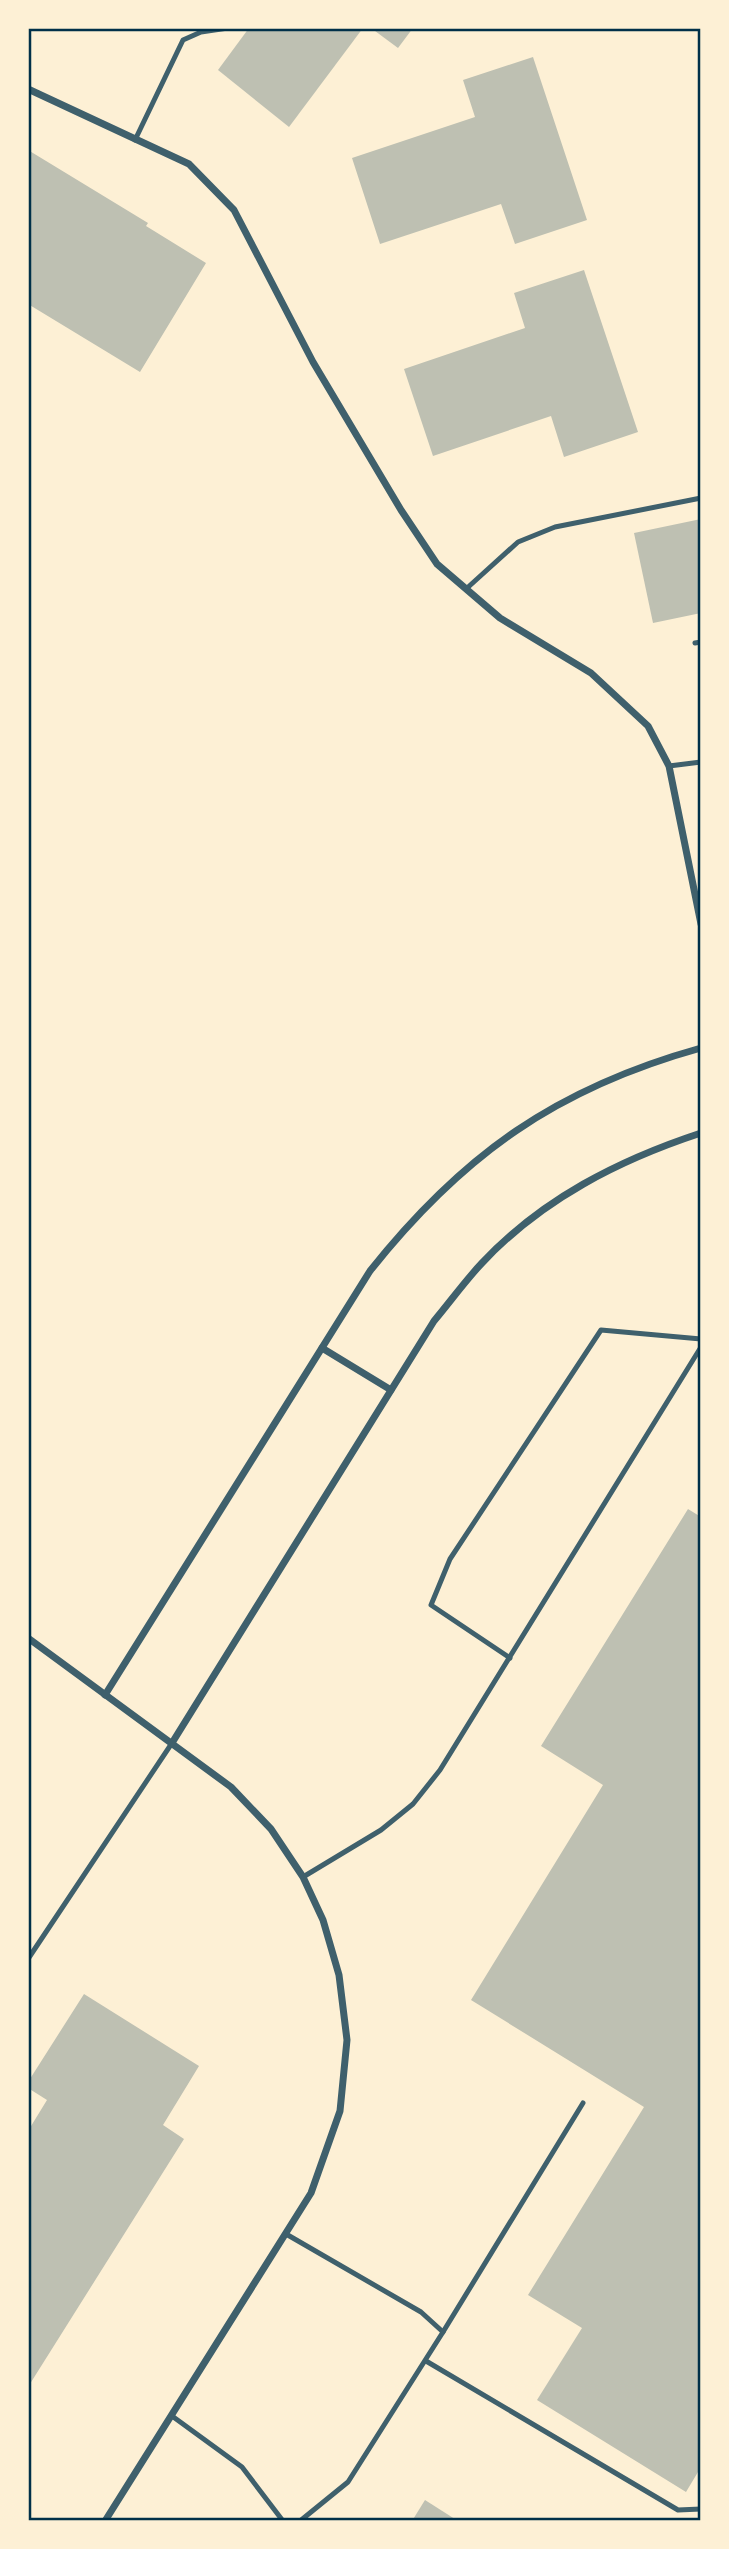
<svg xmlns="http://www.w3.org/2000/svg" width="729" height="2549" viewBox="0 0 729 2549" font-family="'Fira Sans',sans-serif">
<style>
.building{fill:#bec0b2}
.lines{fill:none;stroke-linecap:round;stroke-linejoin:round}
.service{stroke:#3f606c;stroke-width:5}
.minor{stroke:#3f606c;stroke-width:7}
.neatline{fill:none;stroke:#003049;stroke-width:2.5}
</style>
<rect width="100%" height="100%" fill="#fdf0d5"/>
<!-- building -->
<g class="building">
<polygon points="249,28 363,28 289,127 218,70"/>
<polygon points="371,28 413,28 398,48"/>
<polygon points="533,57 587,220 515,244 501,204 380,244 352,158 475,117 463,80"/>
<polygon points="28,150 148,223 146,226 206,263 140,372 28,304"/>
<polygon points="584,270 638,432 564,457 551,416 433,456 404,369 525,328 514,293"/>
<polygon points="701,519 701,613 653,623 634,533"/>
<polygon points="688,1509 701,1517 701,2467 686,2492 537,2400 582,2328 528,2295 644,2107 471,2000 603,1785 541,1746"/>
<polygon points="84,1994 199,2066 163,2125 184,2139 28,2387 28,2131 47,2100 28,2088 28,2082"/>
<polygon points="425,2500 458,2521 412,2521"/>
</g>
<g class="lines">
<!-- service -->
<g class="service">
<polyline points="135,140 183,40 201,32 228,28"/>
<polyline points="466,589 518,542 555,527 701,498"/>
<polyline points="695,643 701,642"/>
<polyline points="669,766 701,762"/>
<polyline points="510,1658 431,1605 450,1559 601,1330 701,1339"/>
<polyline points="303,1877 381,1830 413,1804 440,1770 701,1347"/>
<polyline points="28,1959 172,1743"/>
<polyline points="286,2234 421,2312 443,2332 348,2482 300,2521"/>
<polyline points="443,2332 583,2103"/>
<polyline points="426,2361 678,2510 701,2509"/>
<polyline points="172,2416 242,2467 283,2521"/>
</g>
<!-- minor -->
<g class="minor">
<polyline points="28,89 189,164 234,210 313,362 401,510 437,564 500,618 591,673 648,726 669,766 701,924"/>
<polyline points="322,1348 391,1390"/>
<polyline points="28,1638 231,1787 271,1829 303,1877 323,1920 339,1975 347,2040 340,2111 311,2193 105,2521"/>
<path d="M105,1695L370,1271C463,1154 557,1088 701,1048"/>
<path d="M172,1743L434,1321C450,1302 465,1281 482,1263C542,1199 619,1160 701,1133"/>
</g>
</g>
<!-- border -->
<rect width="729" height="2549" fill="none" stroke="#fdf0d5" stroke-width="60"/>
<rect x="30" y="30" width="669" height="2489" class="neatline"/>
</svg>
